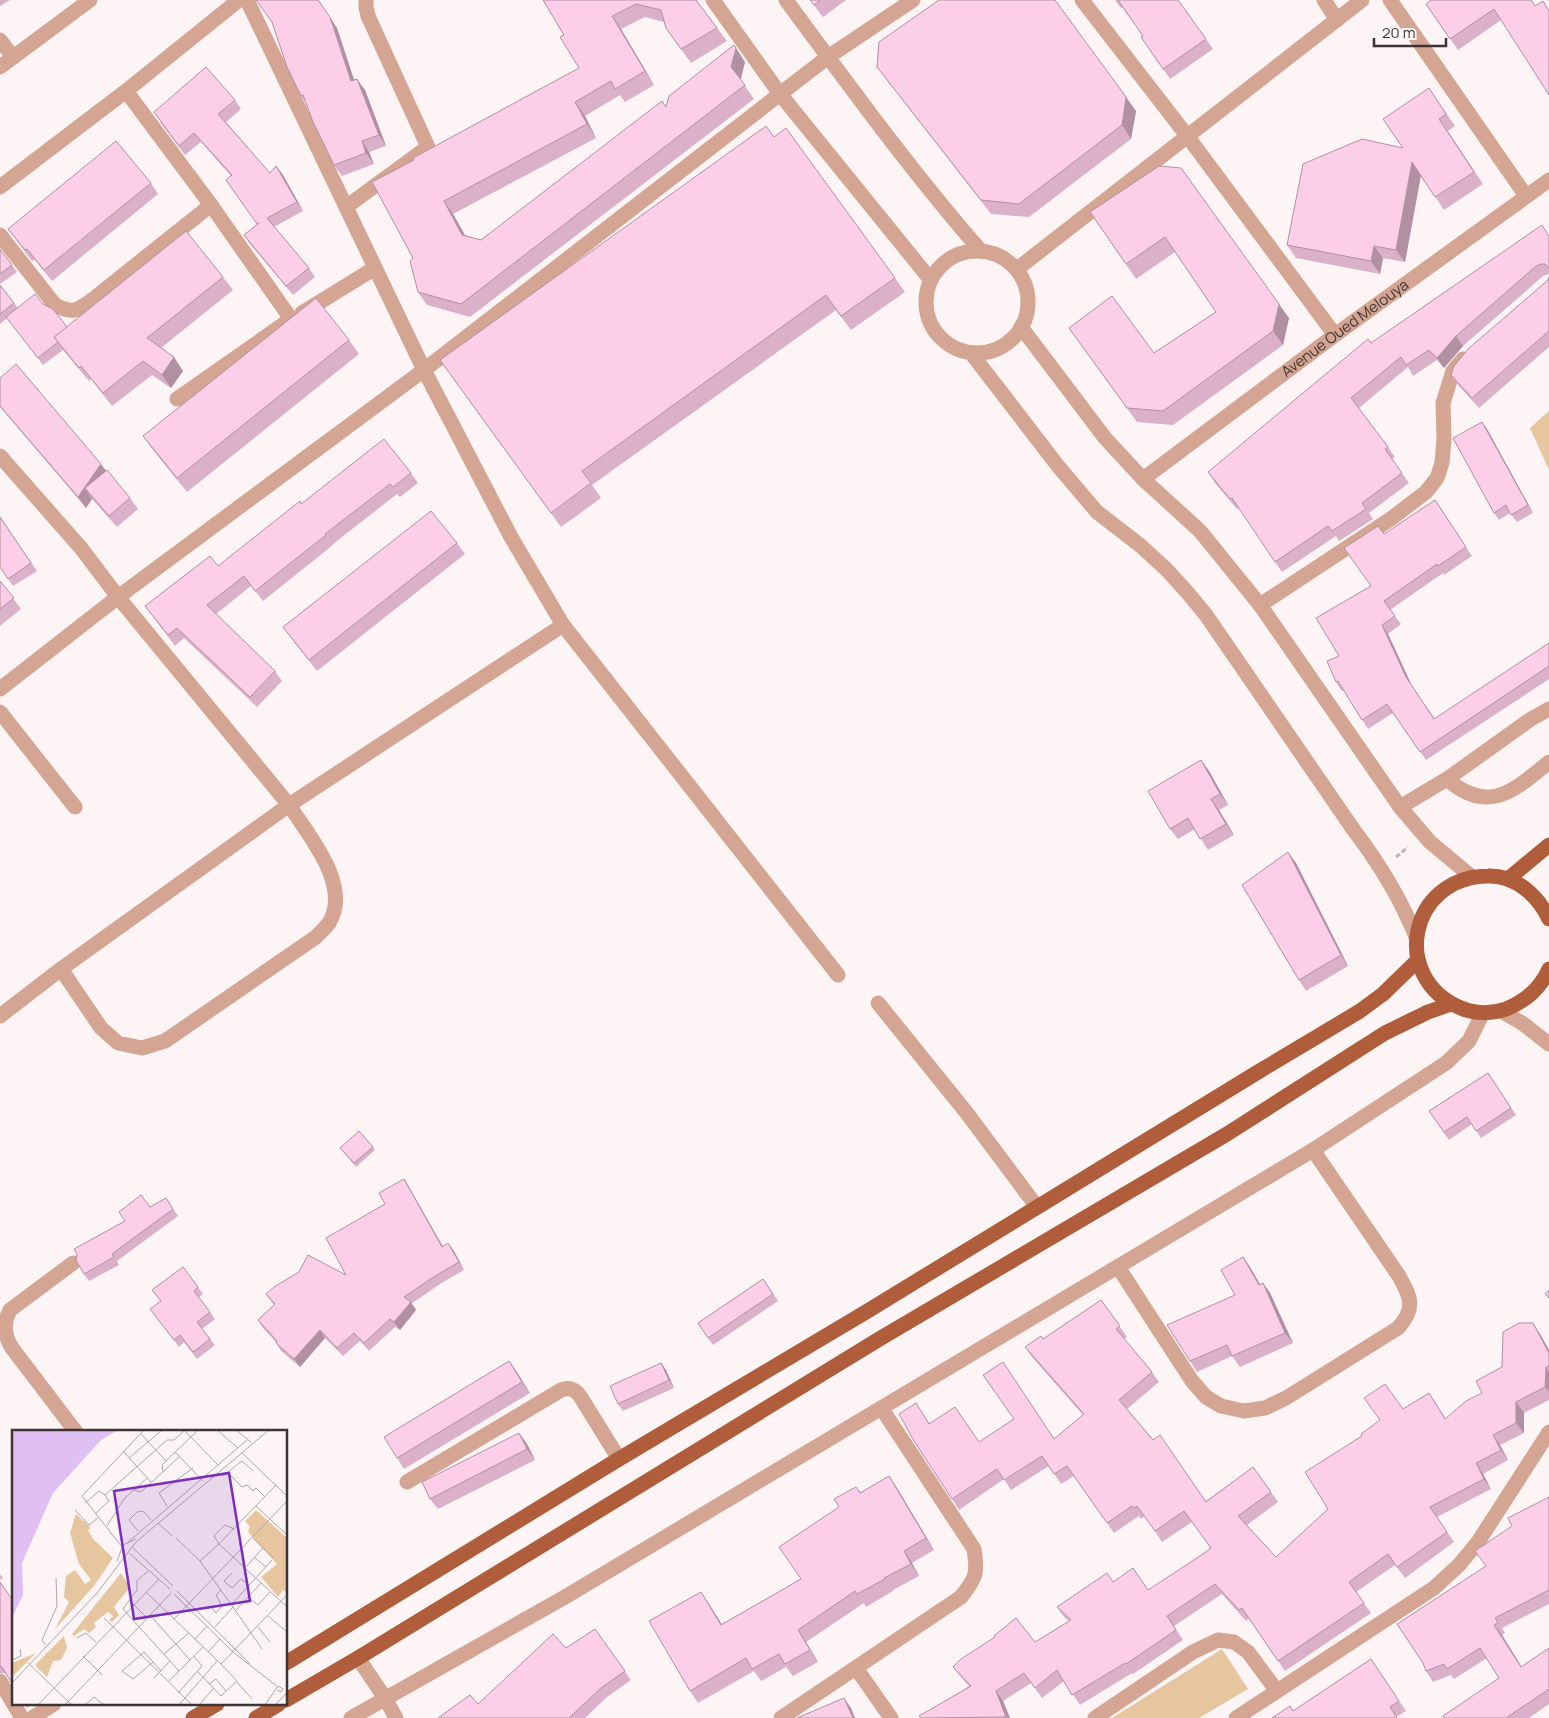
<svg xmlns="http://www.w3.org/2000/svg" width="1549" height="1718" viewBox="0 0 1549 1718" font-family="Manrope,sans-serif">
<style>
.grass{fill:#e6c69e}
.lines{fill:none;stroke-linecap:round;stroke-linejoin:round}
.path{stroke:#bfb7b7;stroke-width:3;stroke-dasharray:5 2.5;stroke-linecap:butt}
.minor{stroke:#d4a592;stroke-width:15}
.major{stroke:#af5d3a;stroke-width:15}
.wall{fill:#dab1c8}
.shaded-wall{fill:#b190a2}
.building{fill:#fdcee8;stroke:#b190a2}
.labels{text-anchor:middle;stroke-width:4;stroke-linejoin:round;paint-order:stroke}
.street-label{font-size:15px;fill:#3d3535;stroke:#fdf5f5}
.inset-road{fill:none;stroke:#b0a8a8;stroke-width:1}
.view{fill:#7b2cbf;fill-opacity:0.15;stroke:#7b2cbf;stroke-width:2.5}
.inset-edge{fill:none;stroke:#3d3535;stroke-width:2.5}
</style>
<rect width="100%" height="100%" fill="#fdf5f5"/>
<!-- grass -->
<g class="grass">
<polygon points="1549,411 1549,470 1530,428"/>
<polygon points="1222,1649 1248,1689 1199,1718 1112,1718"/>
</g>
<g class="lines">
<!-- path -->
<polyline class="path" points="1396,857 1408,847"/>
<!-- minor -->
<g class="minor">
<polyline points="713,0 780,94 930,279"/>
<path d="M786,0C848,84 911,171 980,250"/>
<polyline points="1082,0 1188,137 1335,335"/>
<polyline points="1324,0 1337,20"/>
<polyline points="1390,0 1526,196"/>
<polyline points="0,40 13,57"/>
<polyline points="0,67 90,0"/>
<polyline points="126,91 211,205"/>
<polyline points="0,187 126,91 239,0"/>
<polyline points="346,207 428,147 368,16 366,7 366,0"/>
<path d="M0,235L55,305C73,314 76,311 92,300L211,205L291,319L177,399"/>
<circle cx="977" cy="302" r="51"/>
<polyline points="1017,269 1362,0"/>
<polyline points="302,313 375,268"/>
<polyline points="1021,327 1105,438 1143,479 1200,531 1260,605 1400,807 1430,842 1472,877"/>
<path d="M971,353L1058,466L1097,512L1141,546L1167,570L1187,592L1206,615L1353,829C1379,863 1400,897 1416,937"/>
<polyline points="0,456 81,548 118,597 289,805 61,969 0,1016"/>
<path id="s1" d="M1143,479L1335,335L1549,180"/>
<polyline points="1260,605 1392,518 1426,492 1437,478 1442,463 1444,439 1443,403 1453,371 1463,359"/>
<polyline points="563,625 838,975"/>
<polyline points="0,689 118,597 424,370 780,94 828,57 913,0"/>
<polyline points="0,712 75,807"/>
<path d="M1447,779C1488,815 1514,791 1549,762"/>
<polyline points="1400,807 1447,779 1531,719 1549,709"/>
<path d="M61,969L101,1028L118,1043L142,1048L165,1041L316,937C320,933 325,928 329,923C352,886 309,836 289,805L563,625L511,537L424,370L247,0"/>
<polyline points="878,1003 966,1112 1037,1207"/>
<polyline points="1501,1011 1522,1023 1549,1044"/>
<path d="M73,1263L10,1310C3,1324 4,1335 12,1348L76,1432"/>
<path d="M1118,1267L1192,1381L1206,1397L1221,1406L1244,1411L1265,1408L1286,1398L1398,1328C1416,1308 1411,1298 1399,1276L1313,1150"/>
<path d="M407,1482L561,1390C569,1387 575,1389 580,1396L619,1459"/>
<polyline points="358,1658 385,1698 396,1718"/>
<polyline points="856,1668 891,1718"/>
<polyline points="0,1681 22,1718"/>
<polyline points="32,1718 54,1704"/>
<polyline points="351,1718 565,1597 1313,1150 1446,1063 1469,1041 1483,1013"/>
<path d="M781,1718L961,1597C976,1578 978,1574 974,1549L882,1409"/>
<polyline points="1095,1718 1193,1652 1218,1640 1234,1642 1248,1652 1277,1691"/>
<polyline points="1236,1718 1434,1588 1459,1565 1478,1542 1549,1432"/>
</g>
<!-- major -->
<g class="major">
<polyline points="1508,879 1549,845"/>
<path d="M1549,919C1538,896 1516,875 1488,876C1409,877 1389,978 1461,1008C1475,1014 1492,1014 1506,1009C1526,1001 1540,989 1549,969"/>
<polyline points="286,1663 619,1459 866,1312 1258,1072 1360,1011 1383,994 1418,960"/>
<polyline points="286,1700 358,1658 881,1338 1227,1134 1385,1033 1428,1012 1451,1004"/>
<polyline points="193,1718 217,1704"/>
<polyline points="256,1718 279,1704"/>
</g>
</g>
<!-- wall -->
<g class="wall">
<polygon points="0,0 10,0 0,6"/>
<polygon points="543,0 696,0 727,41 691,63 666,28 664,22 645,17 621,29 654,85 625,102 620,95 585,116 596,138 453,214 465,235 481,240 666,106 745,62 741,80 754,99 470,317 427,305 418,292 413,258 414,160 579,68 564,35"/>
<polygon points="810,0 846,0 823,17"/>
<polygon points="1115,0 1178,0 1213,49 1170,79 1141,37 1143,36 1122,7 1121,8"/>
<polygon points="1426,4 1535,6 1549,10 1501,20 1458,50"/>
<polygon points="337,28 354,80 365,90 386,146 369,152 374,164 342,176 334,165 306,103 301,96"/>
<polygon points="877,67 1136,111 1131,139 1029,217 991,214 887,80"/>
<polygon points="1429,88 1455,126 1448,131 1483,184 1444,210 1421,175 1405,262 1383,258 1380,274 1296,258 1287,245 1403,148"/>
<polygon points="235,100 241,109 226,122 270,173 276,166 283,175 303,211 274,227 309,268 315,277 293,295 250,244 244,235 257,224 231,176 201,142 185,155 160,122"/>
<polygon points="774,137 895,278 905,292 851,330 836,310 592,485 601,498 561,527 440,360"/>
<polygon points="1159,166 1289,318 1283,345 1173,425 1137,422 1079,342 1154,353 1216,312 1175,252 1136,279 1090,212"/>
<polygon points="151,183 158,194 52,281 35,260 32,261 8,229"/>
<polygon points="1549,236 1549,274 1543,276 1463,346 1444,368 1437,360 1413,376 1408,367 1359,408 1395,457 1392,459 1409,483 1369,513 1373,519 1339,541 1336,536 1282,572 1239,508 1237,509 1215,483 1208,472 1371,343"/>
<polygon points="0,249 17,272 0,284"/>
<polygon points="223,277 233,290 161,348 183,371 171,388 152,375 112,406 91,379 89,381 63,350 43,365 7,318 0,324 0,285 18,308 43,304 67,327"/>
<polygon points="1549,277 1549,347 1479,408 1458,385 1451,375 1548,280"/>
<polygon points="349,340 359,354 187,492 153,450 143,436"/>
<polygon points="0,378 106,471 130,498 138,509 117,527 92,499 86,508 0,407"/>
<polygon points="1487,429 1533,513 1517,522 1510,513 1499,520 1494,513"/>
<polygon points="411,473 418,483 400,497 397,494 333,544 333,545 263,601 251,586 216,614 275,671 282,681 257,707 184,638 175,646 145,606 218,566 301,504"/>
<polygon points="1435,500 1472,556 1444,575 1443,573 1390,610 1401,624 1388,634 1412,686 1435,719 1549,643 1549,679 1426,760 1393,713 1368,729 1344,690 1342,691 1336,682 1339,656 1371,586 1384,534"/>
<polygon points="0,517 37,571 13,586 0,567"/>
<polygon points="457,543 465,554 317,671 291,638 283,627"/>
<polygon points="0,581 21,609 0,626"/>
<polygon points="1201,760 1209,771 1228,805 1219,810 1234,835 1208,850 1195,829 1178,839 1170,829"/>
<polygon points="1296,863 1348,966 1306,991 1299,980"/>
<polygon points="1488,1073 1516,1115 1481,1138 1472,1124 1449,1140 1429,1111"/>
<polygon points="373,1147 375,1150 356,1167 340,1148"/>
<polygon points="404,1179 409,1187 443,1246 454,1251 464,1270 440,1284 411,1304 416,1310 400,1330 395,1327 369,1351 360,1341 343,1356 325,1338 300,1367 281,1351 276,1343 276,1342 263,1328 258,1320 274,1305 266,1294 346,1275 385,1204"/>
<polygon points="166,1198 178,1216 117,1261 119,1265 89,1281 84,1274 150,1207"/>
<polygon points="1243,1257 1250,1267 1260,1284 1263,1283 1270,1293 1293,1343 1240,1367 1232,1356 1197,1372 1190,1361 1235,1295"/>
<polygon points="763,1279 778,1301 713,1345 698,1323"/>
<polygon points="198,1287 203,1294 199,1297 215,1319 202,1329 215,1345 197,1359 184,1342 179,1347 155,1316"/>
<polygon points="1101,1300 1127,1337 1124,1339 1152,1372 1159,1382 1127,1409 1206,1501 1253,1467 1278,1502 1247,1525 1276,1557 1328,1509 1362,1436 1403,1409 1429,1393 1446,1419 1482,1393 1502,1367 1540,1334 1549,1350 1549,1400 1524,1413 1524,1433 1500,1445 1508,1460 1483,1474 1491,1489 1437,1517 1454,1542 1405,1578 1395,1565 1356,1592 1371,1613 1285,1671 1249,1618 1246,1621 1222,1594 1174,1626 1183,1640 1133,1674 1132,1673 1080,1705 1064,1681 1042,1698 1031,1683 1003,1701 1010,1718 921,1718 969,1686 961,1677 953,1667 1035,1642 1069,1621 1064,1617 1057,1607 1113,1582 1149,1590 1200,1556 1211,1548 1192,1522 1162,1542 1145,1516 1141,1519 1139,1516 1114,1533 1074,1476 1061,1484 1049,1466 1011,1490 1004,1479 959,1510 952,1499 916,1403 930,1424 979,1442 1054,1439 1083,1415 1032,1357 1025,1347 1043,1339"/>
<polygon points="509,1361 530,1393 404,1469 397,1458"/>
<polygon points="661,1363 666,1370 674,1388 623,1411 618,1404"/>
<polygon points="519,1433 527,1444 535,1460 438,1509 430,1499"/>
<polygon points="889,1476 897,1488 934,1550 912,1563 919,1576 893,1590 893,1591 866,1607 864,1603 806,1642 818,1662 793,1676 786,1667 761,1681 754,1671 698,1703 690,1691 701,1592 722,1624 801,1579 839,1507 856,1487 861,1493"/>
<polygon points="1549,1497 1549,1604 1502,1628 1505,1633 1502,1635 1521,1667 1549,1648 1549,1704 1529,1718 1444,1718 1499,1678 1487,1658 1454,1679 1451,1675 1433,1682 1426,1671 1486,1566 1512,1526"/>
<polygon points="0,1574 3,1578 0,1580"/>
<polygon points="0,1582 6,1674 4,1673 0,1673"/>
<polygon points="595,1629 631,1680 607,1697 585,1718 438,1718 478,1704 566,1648"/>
<polygon points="1371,1659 1406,1711 1396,1717 1293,1711"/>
<polygon points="24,1704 32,1704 27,1708"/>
</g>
<!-- shaded-wall -->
<g class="shaded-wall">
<polygon points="612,16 621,29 654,85 645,71"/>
<polygon points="330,17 337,28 358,92 351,81"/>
<polygon points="736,48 745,62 740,81 731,67"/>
<polygon points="357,79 365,90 386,146 379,135"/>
<polygon points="1126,97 1136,111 1131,139 1122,125"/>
<polygon points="575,102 585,116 596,138 587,124"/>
<polygon points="362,141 369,152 374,164 366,153"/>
<polygon points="1412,162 1421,175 1405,262 1396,250"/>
<polygon points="276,166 283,175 303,211 297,202"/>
<polygon points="444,201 453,214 472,248 462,235"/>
<polygon points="1374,246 1383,258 1380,274 1371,261"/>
<polygon points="1279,304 1289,318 1283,345 1273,331"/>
<polygon points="1456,336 1463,346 1444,368 1437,358"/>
<polygon points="174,357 183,371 171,388 162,375"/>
<polygon points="1482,422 1487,429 1533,513 1528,505"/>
<polygon points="101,464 109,475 85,488 92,499 86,508 78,497"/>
<polygon points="1382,625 1388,634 1412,686 1406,677"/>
<polygon points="1201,760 1209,771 1228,805 1220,794"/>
<polygon points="1211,799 1219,810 1234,835 1226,824"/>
<polygon points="1288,852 1296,863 1348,966 1341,955"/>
<polygon points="404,1179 409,1187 447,1255 442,1247"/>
<polygon points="448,1243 454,1251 464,1270 459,1262"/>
<polygon points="1243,1257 1250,1267 1266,1295 1259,1285"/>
<polygon points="1263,1283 1270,1293 1293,1343 1285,1333"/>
<polygon points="411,1302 416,1310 400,1330 394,1322"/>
<polygon points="1533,1323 1540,1334 1549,1350 1549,1353"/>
<polygon points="320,1330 325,1338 300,1367 294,1359"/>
<polygon points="509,1361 517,1372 530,1393 522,1382"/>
<polygon points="661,1363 666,1370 674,1388 669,1380"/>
<polygon points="1546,1367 1549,1372 1549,1392 1545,1387"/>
<polygon points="1516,1402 1524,1413 1524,1433 1516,1423"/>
<polygon points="519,1433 527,1444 535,1460 527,1449"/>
<polygon points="1493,1435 1500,1445 1508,1460 1501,1450"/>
<polygon points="1476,1463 1483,1474 1491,1489 1484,1479"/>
<polygon points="889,1476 897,1488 934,1550 926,1538"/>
<polygon points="904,1551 912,1563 919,1576 911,1564"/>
<polygon points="701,1592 709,1604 729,1637 721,1625"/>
<polygon points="1494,1625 1502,1635 1528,1677 1521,1667"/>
<polygon points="798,1630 806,1642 818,1662 810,1650"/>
<polygon points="996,1691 1003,1701 1010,1718 1006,1717"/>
<polygon points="844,1698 851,1708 855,1718 853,1718"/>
</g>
<!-- building -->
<g class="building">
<polygon points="256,0 318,0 330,17 351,81 357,79 379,135 362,141 366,153 334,165 313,122 303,95 301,96 287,67 272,22"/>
<polygon points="543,0 696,0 717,28 681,49 666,28 661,10 636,4 612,16 645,71 615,89 611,81 575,102 587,124 444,201 462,235 481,240 662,101 666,107 669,96 734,45 736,48 731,67 745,85 461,304 418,292 410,261 413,258 372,182 414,160 413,158 579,68 560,37 564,35"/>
<polygon points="810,0 820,0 814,5"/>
<polygon points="939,0 1055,0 1126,97 1122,125 1019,204 981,200 877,67 879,42"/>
<polygon points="1118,0 1178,0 1206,39 1163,69 1141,37 1143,36"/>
<polygon points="1431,0 1531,0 1535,6 1543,1 1549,11 1549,95 1494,9 1450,39 1426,4"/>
<polygon points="206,67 235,100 218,114 270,173 276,166 297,202 267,218 309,268 286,286 244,235 259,223 257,224 226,180 232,175 194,133 179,146 154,112"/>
<polygon points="1429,88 1446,114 1439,119 1474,172 1435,197 1412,162 1396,250 1374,246 1371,261 1287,245 1303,164 1362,139 1403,148 1383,119"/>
<polygon points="766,126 774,137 786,128 895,278 841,316 826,295 582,471 591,483 551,513 440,360"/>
<polygon points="116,141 151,183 44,270 27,249 25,250 8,229"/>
<polygon points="1159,166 1181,168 1279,304 1273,331 1163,411 1127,408 1069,328 1112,296 1154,353 1216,312 1165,237 1126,264 1090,212"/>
<polygon points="1542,225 1549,236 1549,269 1545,264 1541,264 1536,266 1456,336 1437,358 1429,350 1406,365 1401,357 1351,398 1388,447 1385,449 1402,473 1362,503 1366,509 1332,531 1328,526 1275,562 1232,498 1230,499 1208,472 1368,339 1371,343"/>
<polygon points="186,231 223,277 147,338 174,357 162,375 143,361 103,393 81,366 79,368 54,337"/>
<polygon points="0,249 12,265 0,274"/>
<polygon points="1549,277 1549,331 1472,398 1451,375 1454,366 1468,349 1548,280"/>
<polygon points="0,285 14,303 0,314"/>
<polygon points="35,294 43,304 53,309 67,327 54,337 58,342 38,358 6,317"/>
<polygon points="316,298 349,340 177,478 143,436"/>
<polygon points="16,364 101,464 78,497 0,406 0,378"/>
<polygon points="1482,422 1528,505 1511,515 1506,505 1494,513 1453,438"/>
<polygon points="384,439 411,473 393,487 390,484 325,534 326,535 255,591 244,576 207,605 275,671 250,697 177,628 168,635 145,606 210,556 218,566 300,501 301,504"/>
<polygon points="107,470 130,498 109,516 85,488"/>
<polygon points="1435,500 1466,547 1438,566 1437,564 1384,601 1395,616 1382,625 1406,677 1434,719 1549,643 1549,666 1420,752 1387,704 1362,720 1338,681 1336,682 1327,661 1339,656 1316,618 1371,586 1344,548 1378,526 1384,534"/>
<polygon points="431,511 457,543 309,660 283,627"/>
<polygon points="0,517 31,563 8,579 0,567"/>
<polygon points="0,581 14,598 0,609"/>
<polygon points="1201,760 1220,794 1211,799 1226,824 1200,839 1188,818 1170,829 1148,791"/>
<polygon points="1288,852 1341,955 1299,980 1242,885"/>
<polygon points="1488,1073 1511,1108 1476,1131 1467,1117 1444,1132 1429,1111"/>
<polygon points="359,1131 373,1147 354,1163 340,1148"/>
<polygon points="404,1179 442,1247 448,1243 459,1262 435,1276 404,1297 411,1302 394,1322 390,1319 364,1343 354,1333 337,1348 320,1330 294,1359 276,1343 277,1341 258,1320 275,1304 266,1294 274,1287 299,1272 308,1255 346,1275 326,1238 385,1204 379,1193"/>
<polygon points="141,1195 150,1207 166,1198 173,1209 112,1254 114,1257 84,1274 76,1260 77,1254 74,1249 125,1221 119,1212"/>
<polygon points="1243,1257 1259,1285 1263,1283 1285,1333 1232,1356 1227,1345 1190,1361 1167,1325 1235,1295 1221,1270"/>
<polygon points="183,1267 198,1287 194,1291 210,1312 197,1322 210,1339 193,1352 180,1335 174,1340 150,1309 161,1301 152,1290"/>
<polygon points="763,1279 773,1294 708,1338 698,1323"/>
<polygon points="1549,1290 1549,1298 1545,1294"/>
<polygon points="1101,1300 1120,1326 1116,1329 1152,1372 1119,1400 1153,1440 1160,1435 1206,1502 1253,1467 1271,1492 1238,1516 1276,1557 1328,1509 1305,1472 1362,1436 1361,1434 1380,1420 1364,1398 1385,1384 1403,1409 1429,1393 1445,1419 1466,1401 1482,1393 1476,1381 1502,1367 1503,1332 1519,1323 1533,1323 1549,1353 1549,1366 1546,1367 1545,1387 1516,1402 1516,1423 1493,1435 1501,1450 1476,1463 1484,1479 1430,1507 1447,1532 1397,1567 1388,1554 1349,1582 1364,1603 1278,1661 1242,1608 1239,1610 1215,1584 1167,1616 1176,1630 1126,1664 1125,1663 1072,1695 1057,1670 1035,1688 1024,1673 996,1691 1006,1717 921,1718 919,1716 971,1686 953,1667 961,1659 995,1637 994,1636 1016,1618 1035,1642 1071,1620 1057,1607 1107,1573 1113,1582 1133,1568 1148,1590 1200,1556 1211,1548 1184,1511 1155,1531 1137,1506 1134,1508 1132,1506 1107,1523 1067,1466 1054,1474 1042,1456 1004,1480 997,1469 952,1499 914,1441 899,1414 916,1403 929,1424 955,1407 979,1442 1014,1419 983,1375 1003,1362 1054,1439 1084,1414 1025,1347 1041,1336 1043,1339"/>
<polygon points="509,1361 522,1382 397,1458 384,1437"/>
<polygon points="661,1363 669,1380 618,1404 610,1386"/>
<polygon points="519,1433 527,1449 430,1499 422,1482"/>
<polygon points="889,1476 926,1538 904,1551 911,1564 884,1578 885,1579 857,1594 855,1591 798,1630 810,1650 785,1664 779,1654 752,1669 746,1658 690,1691 649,1621 701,1592 721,1625 801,1579 779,1547 839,1507 834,1499 856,1487 860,1493"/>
<polygon points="1549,1497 1549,1590 1495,1618 1498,1623 1494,1625 1521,1667 1549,1648 1549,1689 1506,1718 1444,1718 1443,1716 1499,1678 1480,1648 1447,1669 1444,1664 1426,1671 1423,1663 1397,1624 1486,1566 1475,1551 1512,1526 1508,1518"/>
<polygon points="0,1582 14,1602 14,1687 2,1667 0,1666"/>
<polygon points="595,1629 625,1671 601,1688 569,1718 438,1718 470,1695 478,1704 553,1634 566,1648"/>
<polygon points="1371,1659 1399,1701 1390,1707 1397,1718 1272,1718 1290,1706 1293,1711"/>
<polygon points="844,1698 853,1718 797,1718"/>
</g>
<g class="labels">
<!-- street labels -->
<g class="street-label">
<text dy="5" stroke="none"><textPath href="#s1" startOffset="252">Avenue Oued Melouya</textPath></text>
</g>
</g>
<!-- overview -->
<g transform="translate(12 1430)">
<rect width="275" height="275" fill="#fdf5f5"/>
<path d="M244,80L275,108V163L271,160L266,167L249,147L265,134L236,102L238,97L233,91ZM109,143L118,157L102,177L107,185L100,192L97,190L101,186L96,182L82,193L84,197L77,203L72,199L62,206L60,204ZM24,223L2,245L0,243V233Z" fill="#e6c69e"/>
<path d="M64,84L79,98L76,100L81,109L101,128L82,156L43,199L57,172L52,167L54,146L63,140L73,154L79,150L67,134L58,103Z" fill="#e6c69e"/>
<path d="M52,206L55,218L49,230L41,231L35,247L23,235Z" fill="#e6c69e"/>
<path d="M0,0H106L89,10L41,63L10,133L11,165L0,188Z" fill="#e0bff2"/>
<path class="inset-road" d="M172,0L206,35M205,0L226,18M224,0L239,12M129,4L154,31M111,21L139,52M163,22L191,51M230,23L275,66M117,28L150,0M151,41L150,35L186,0M216,43L230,57L235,55L241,61L244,58L253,67M211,46L230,31L241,41M264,55L207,114L275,177M122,60L129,62L167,27M73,73L87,61L93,65L155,10H162L173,0M155,76L147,63L181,38M244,76L275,105M63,80L77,95L87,87M83,84L97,71L93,65M146,93L160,106M95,96L112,69L135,48M126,101L117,90L125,82L131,81L139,90M164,108L188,131M241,108L261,128M115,113L235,10M110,117L70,66L132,0M121,118L161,156M117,123L158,159M242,127L254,137M105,131L111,115L124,109M233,138L251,118M136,141L125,151V160L111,179L167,241M220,143L212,151L220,158L229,149L237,155M165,161L238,234M134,162L209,234M162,164L221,222L266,257M236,167L246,175L258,162M121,174L135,188M220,174L260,130M221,177L188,131L207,114L202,106L213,95L222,99M200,178L204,183L210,176L204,165L209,160M224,180L249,153M138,185L178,230L156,252M256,186L275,202M92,188L180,275M162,189L275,71M203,197L221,177L250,219M246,197L258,212M65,208L74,203L84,212M183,209L195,196M34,215L30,210L45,176L44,148M196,222L208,209M152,224L177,203M71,226L90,245M0,230L9,226L8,219M178,230L191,217M141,232L121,249L110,241L132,222L149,241M16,233L60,275M185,241L209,266L225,251L209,234L275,165M142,248L158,231M225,252L240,269M0,253L85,163L124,112L257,0M197,254L204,249L214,261M166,263L190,236L182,226M26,275L147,149M53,275L159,163M73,275L82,267L92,275M167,275L205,231M187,275L201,259M253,275L266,256L271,259L269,262L265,260M263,275L275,263"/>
<path class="view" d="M217,43L238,171L122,189L102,61Z"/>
<rect width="275" height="275" class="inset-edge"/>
</g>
<!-- scale -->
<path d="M1374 38v8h72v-8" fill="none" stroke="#3d3535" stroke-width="2.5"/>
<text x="1382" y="38" font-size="15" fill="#3d3535" stroke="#fdf5f5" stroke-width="4" paint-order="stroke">20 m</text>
</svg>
